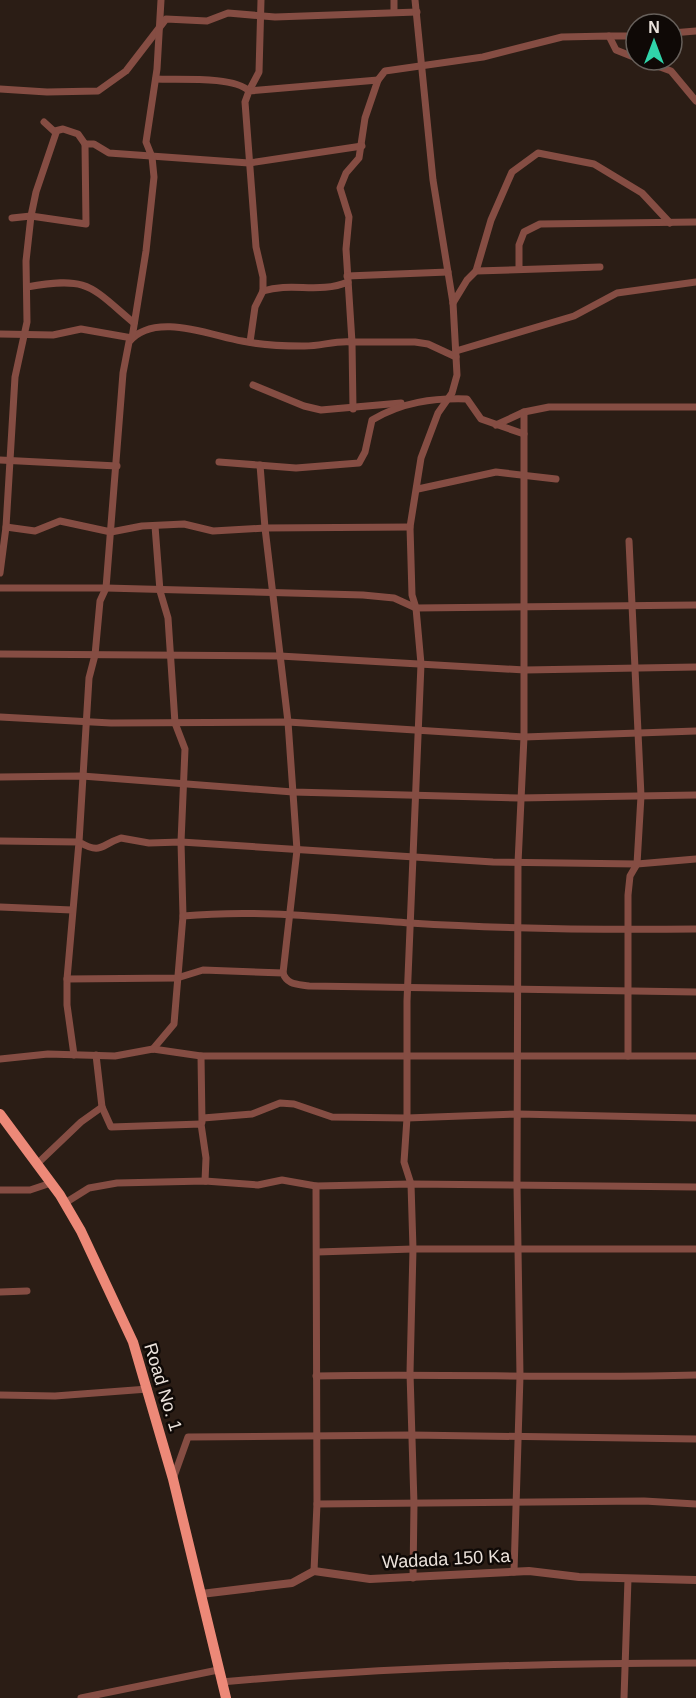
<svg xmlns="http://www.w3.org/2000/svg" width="696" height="1698" viewBox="0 0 696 1698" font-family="Helvetica,sans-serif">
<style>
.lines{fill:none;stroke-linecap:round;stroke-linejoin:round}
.minor{stroke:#854d43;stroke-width:7}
.tertiary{stroke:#854d43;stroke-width:8}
.trunk{stroke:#ed8978;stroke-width:10}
.labels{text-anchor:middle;stroke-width:5;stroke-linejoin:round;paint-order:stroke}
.street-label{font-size:18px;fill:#ebe2db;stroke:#0f0906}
</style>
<rect width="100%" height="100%" fill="#2b1d15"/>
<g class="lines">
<!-- minor -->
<g class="minor">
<polyline points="394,0 394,12"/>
<polyline points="672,33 696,31"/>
<polyline points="609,36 636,36"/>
<path d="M636,58L616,50L609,36L562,37L483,57L385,71L378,80L365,118L359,158L346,173L340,188L349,217L346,249L352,342C335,340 319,347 302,346C282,346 261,345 242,341C212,336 154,311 129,342L123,373L106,588L100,601L95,655L89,678L79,842C102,855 100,845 121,838L149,843L181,842L183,916C259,909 333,918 410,923C505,929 601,930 696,929"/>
<polyline points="641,60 671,71 696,101"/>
<path d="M156,79C179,80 234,76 249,91L259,72L261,0"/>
<polyline points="0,89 47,92 98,91 126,71 166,19 207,21 228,13 275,17 417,12"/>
<polyline points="85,144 94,144 109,153 249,163 362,146"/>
<polyline points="12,218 31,216 86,224 85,144 78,134 63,129 55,131"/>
<polyline points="519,268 519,245 524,232 540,224 696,222"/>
<polyline points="476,271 491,220 512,172 538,153 594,164 642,193 670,223"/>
<polyline points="347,276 448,272"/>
<path d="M27,287C89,276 90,286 134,323"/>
<path d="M263,291C292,282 319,294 348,282"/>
<polyline points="453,303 467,280 476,271 600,267"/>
<polyline points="0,334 53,335 81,329 132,338 146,251 154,177 152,157 146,142 157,69 161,0"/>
<polyline points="250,342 255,307 263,291 263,277 256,247 245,102 249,91 378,80"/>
<polyline points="456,351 574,316 617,293 696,282"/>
<polyline points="253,385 304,406 321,410 401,403"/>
<polyline points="353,409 352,342 415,342 428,344 456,357"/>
<polyline points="496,425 524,412 549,407 696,407"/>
<polyline points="0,460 117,466"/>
<path d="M219,462L296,468L359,463L365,452L372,420C402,402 433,398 467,399L481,419L524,434"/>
<polyline points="260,465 265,528 288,722 297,850 283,973"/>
<polyline points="418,489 496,472 556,479"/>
<polyline points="155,526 160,591 168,618 175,723 185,749 181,842 493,862 637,864 696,859"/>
<polyline points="6,527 35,531 60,521 111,532 142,526 184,524 213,531 265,528 410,527"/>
<polyline points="0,573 6,527 15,377 27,322 26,261 31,216 36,192 56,133 44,122"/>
<polyline points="0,588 106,588 363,595 394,598 416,608 696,605"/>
<polyline points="0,654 280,656 525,670 696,667"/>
<polyline points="0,717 111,723 288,722 524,737 696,731"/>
<polyline points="0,777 82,776 293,792 519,798 696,795"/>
<polyline points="0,841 79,842 67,979 67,1005 74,1055"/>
<polyline points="0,907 72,910"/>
<path d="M67,979L177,978L203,970L283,973C287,985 297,984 309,986L696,992"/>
<polyline points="153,1049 174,1024 183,916"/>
<polyline points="96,1055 102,1107 111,1127 201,1124 206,1158 205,1181"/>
<polyline points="201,1056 202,1122"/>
<polyline points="628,1056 628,895 630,876 637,864 641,796 629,541"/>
<polyline points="0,1059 48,1054 115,1056 153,1049 201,1056 696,1056"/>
<polyline points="203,1118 252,1114 280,1103 294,1104 332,1117 407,1118 518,1114 696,1118"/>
<polyline points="37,1164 81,1122 102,1107"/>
<polyline points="0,1190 30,1190 51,1183"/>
<polyline points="65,1203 89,1188 117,1183 205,1181 258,1185 282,1180 316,1186 411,1184 696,1187"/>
<polyline points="317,1252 413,1249 696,1249"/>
<polyline points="0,1292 27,1291"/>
<path d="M316,1376C443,1373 569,1379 696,1375"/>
<polyline points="0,1395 55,1396 148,1389"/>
<polyline points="173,1479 188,1437 411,1435 696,1439"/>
<polyline points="317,1504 644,1501 696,1504"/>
<polyline points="314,1571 317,1504 316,1186"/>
<polyline points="514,1572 520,1376 517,1185 518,863 524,737 524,412"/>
<polyline points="413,1578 414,1504 410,1373 413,1249 411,1184 404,1162 407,1118 407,1001 421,664 416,608 412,595 410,527 421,458 438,413 452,393 457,375 453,303 433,180 415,0"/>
<path d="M221,1682C379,1668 538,1663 696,1663"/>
<polyline points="81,1698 218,1670"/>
<polyline points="624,1698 628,1579"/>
</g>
<!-- tertiary -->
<polyline class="tertiary" points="201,1594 292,1583 314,1571 370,1579 529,1571 579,1577 696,1580"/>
<!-- trunk -->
<polyline class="trunk" points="0,1114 60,1195 81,1231 133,1342 173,1479 226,1698"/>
</g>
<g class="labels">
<!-- street labels -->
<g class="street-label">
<text transform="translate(163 1387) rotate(73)" y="6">Road No. 1</text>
<text transform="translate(446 1559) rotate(-3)" y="6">Wadada 150 Ka</text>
</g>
</g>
<!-- north arrow -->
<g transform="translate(654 42)"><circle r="28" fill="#0f0906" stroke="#67605b" stroke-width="1.5"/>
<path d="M0-4.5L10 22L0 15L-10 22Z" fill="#30d4aa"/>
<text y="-9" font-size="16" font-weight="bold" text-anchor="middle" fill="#ebe2db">N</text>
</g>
</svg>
